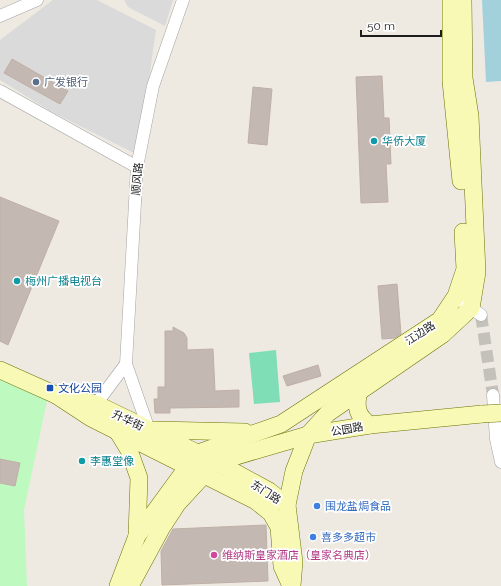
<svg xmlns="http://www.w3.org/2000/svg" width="501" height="586" viewBox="0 0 501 586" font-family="Raleway,'Noto Sans SC',sans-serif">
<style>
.residential{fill:#dbdada}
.park{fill:#bef9c0}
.pitch{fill:#7fdeb6}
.water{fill:#a2d1dc}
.building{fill:#c3b9b2;stroke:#c0afa5}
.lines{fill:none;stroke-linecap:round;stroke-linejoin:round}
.street-tunnel{stroke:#c4c1bb;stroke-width:12;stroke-dasharray:12 6;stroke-linecap:butt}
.street-casing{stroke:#a4a4a4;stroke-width:13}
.secondary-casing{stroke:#6b7305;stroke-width:18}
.street{stroke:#fff;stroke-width:12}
.secondary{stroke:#f8f9b5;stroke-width:17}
.secondary-bridge-casing{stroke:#6b7305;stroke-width:18;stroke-linecap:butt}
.secondary-bridge{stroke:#f8f9b5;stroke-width:17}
.service-dot{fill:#5c6f8a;stroke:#fff;stroke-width:1.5}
.culture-dot{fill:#0f9aa8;stroke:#fff;stroke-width:1.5}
.transit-dot{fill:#1a4fb4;stroke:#fff;stroke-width:1.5}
.shop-dot{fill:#3f7fe0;stroke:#fff;stroke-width:1.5}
.hotel-dot{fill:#d1479c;stroke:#fff;stroke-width:1.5}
.labels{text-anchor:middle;stroke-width:3.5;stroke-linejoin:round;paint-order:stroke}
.service-label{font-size:11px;fill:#4e5e75;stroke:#fff;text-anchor:start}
.culture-label{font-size:11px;fill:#0d838f;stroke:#fff;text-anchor:start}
.street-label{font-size:11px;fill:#1d1d1d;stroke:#fff}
.transit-label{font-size:11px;fill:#164399;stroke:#fff;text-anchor:start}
.shop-label{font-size:11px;fill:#366cbe;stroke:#fff;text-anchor:start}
.hotel-label{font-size:11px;fill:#b23c85;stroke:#fff;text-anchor:start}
</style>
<rect width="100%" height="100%" fill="#eeeae2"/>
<!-- residential -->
<g class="residential">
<polygon points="53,0 97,0 156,30 138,155 52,112 0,80 0,40"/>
<polygon points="124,0 173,0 165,26 128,7"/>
</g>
<!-- park -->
<polygon class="park" points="0,369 49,391 24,510 27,586 0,586"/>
<!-- pitch -->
<polygon class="pitch" points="276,350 280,402 254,404 249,353"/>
<!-- water -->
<polygon class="water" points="482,0 501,0 501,81 486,82"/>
<!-- building -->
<g class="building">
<polygon points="12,59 68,91 60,104 4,73"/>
<polygon points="382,76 384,118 389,118 391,164 386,164 388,202 361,203 356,77"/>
<polygon points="253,87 272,89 267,145 248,143"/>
<polygon points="0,197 59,221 8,345 0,341"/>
<polygon points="397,284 401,334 395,338 382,339 378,286"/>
<polygon points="173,327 184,333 187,338 187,350 213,349 215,391 239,390 239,407 170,408 170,413 155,413 154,399 158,399 158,387 165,387 165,331 173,331"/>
<polygon points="318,365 321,376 287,386 283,376"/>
<polygon points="0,459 20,463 15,486 0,483"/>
<polygon points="266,525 268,581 162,585 161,551 173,529"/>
</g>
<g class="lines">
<!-- street-tunnel -->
<polyline class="street-tunnel" points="481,315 493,395"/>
<defs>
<g id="street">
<polyline points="0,16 37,0"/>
<polyline points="0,91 137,167"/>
<polyline points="464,303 481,315"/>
<polyline points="493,395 496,439 501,462"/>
<polyline points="96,404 126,364"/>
<polyline points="149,430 126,364 137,167 153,86 183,0"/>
</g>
<g id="secondary">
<polyline points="451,0 451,81 461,181"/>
<polyline points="0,370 56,395 96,404 216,462 269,491 287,505"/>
<path d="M359,391C355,407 357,416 370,425"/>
<polyline points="56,395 91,418 256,501 271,513 279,527 282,566 291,586"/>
<polyline points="155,430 245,432"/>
<polyline points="118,432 129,450 139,478 137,536"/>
<polyline points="198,453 281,424 440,320 456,296 465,269 463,232"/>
<polyline points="216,462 308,435 370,425 482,414"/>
<polyline points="118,586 137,536 194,458"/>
<polyline points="130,586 162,527 177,504 211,467"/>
<polyline points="292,586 294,562 287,505 294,471 308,435 328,413 443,334 471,308 477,272 470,116 464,78 463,0"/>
</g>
</defs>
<!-- street casing -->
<use href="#street" class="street-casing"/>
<!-- secondary casing -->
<use href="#secondary" class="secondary-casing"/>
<!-- street -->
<use href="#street" class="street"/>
<!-- secondary -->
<use href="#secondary" class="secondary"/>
<defs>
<polyline id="secondary-bridge" points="482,414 501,413"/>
</defs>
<!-- secondary-bridge casing -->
<use href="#secondary-bridge" class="secondary-bridge-casing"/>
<!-- secondary-bridge -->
<use href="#secondary-bridge" class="secondary-bridge"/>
</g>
<!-- markers -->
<circle class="service-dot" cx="36" cy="82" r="4"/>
<g class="culture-dot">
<circle cx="374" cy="141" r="4"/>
<circle cx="17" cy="281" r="4"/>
<circle cx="82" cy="461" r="4"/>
</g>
<rect class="transit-dot" x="46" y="384" width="8" height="8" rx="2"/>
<g class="shop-dot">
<circle cx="317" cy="506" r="4"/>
<circle cx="313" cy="537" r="4"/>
</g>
<circle class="hotel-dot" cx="214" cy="555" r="4"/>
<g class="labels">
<!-- service labels -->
<g class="service-label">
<text x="44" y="86">广发银行</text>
</g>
<!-- culture labels -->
<g class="culture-label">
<text x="382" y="145">华侨大厦</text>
<text x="25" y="285">梅州广播电视台</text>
<text x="90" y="465">李惠堂像</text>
</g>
<!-- street labels -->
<g class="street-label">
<text transform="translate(137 179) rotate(-85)" y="4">顺风路</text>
<text transform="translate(420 333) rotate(-33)" y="4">江边路</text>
<text transform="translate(128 420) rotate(25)" y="4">升华街</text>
<text transform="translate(347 429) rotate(-10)" y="4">公园路</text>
<text transform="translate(266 492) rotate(33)" y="4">东门路</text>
</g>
<!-- transit labels -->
<g class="transit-label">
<text x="58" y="392">文化公园</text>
</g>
<!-- shop labels -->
<g class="shop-label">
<text x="325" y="510">围龙盐焗食品</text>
<text x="321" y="541">喜多多超市</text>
</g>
<!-- hotel labels -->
<g class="hotel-label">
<text x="222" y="559">维纳斯皇家酒店（皇家名典店）</text>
</g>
</g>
<!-- scale -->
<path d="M361 30v6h80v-6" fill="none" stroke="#1d1d1d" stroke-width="2"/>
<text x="367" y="30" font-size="12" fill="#1d1d1d" stroke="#ffffff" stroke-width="3" paint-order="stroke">50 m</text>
</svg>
